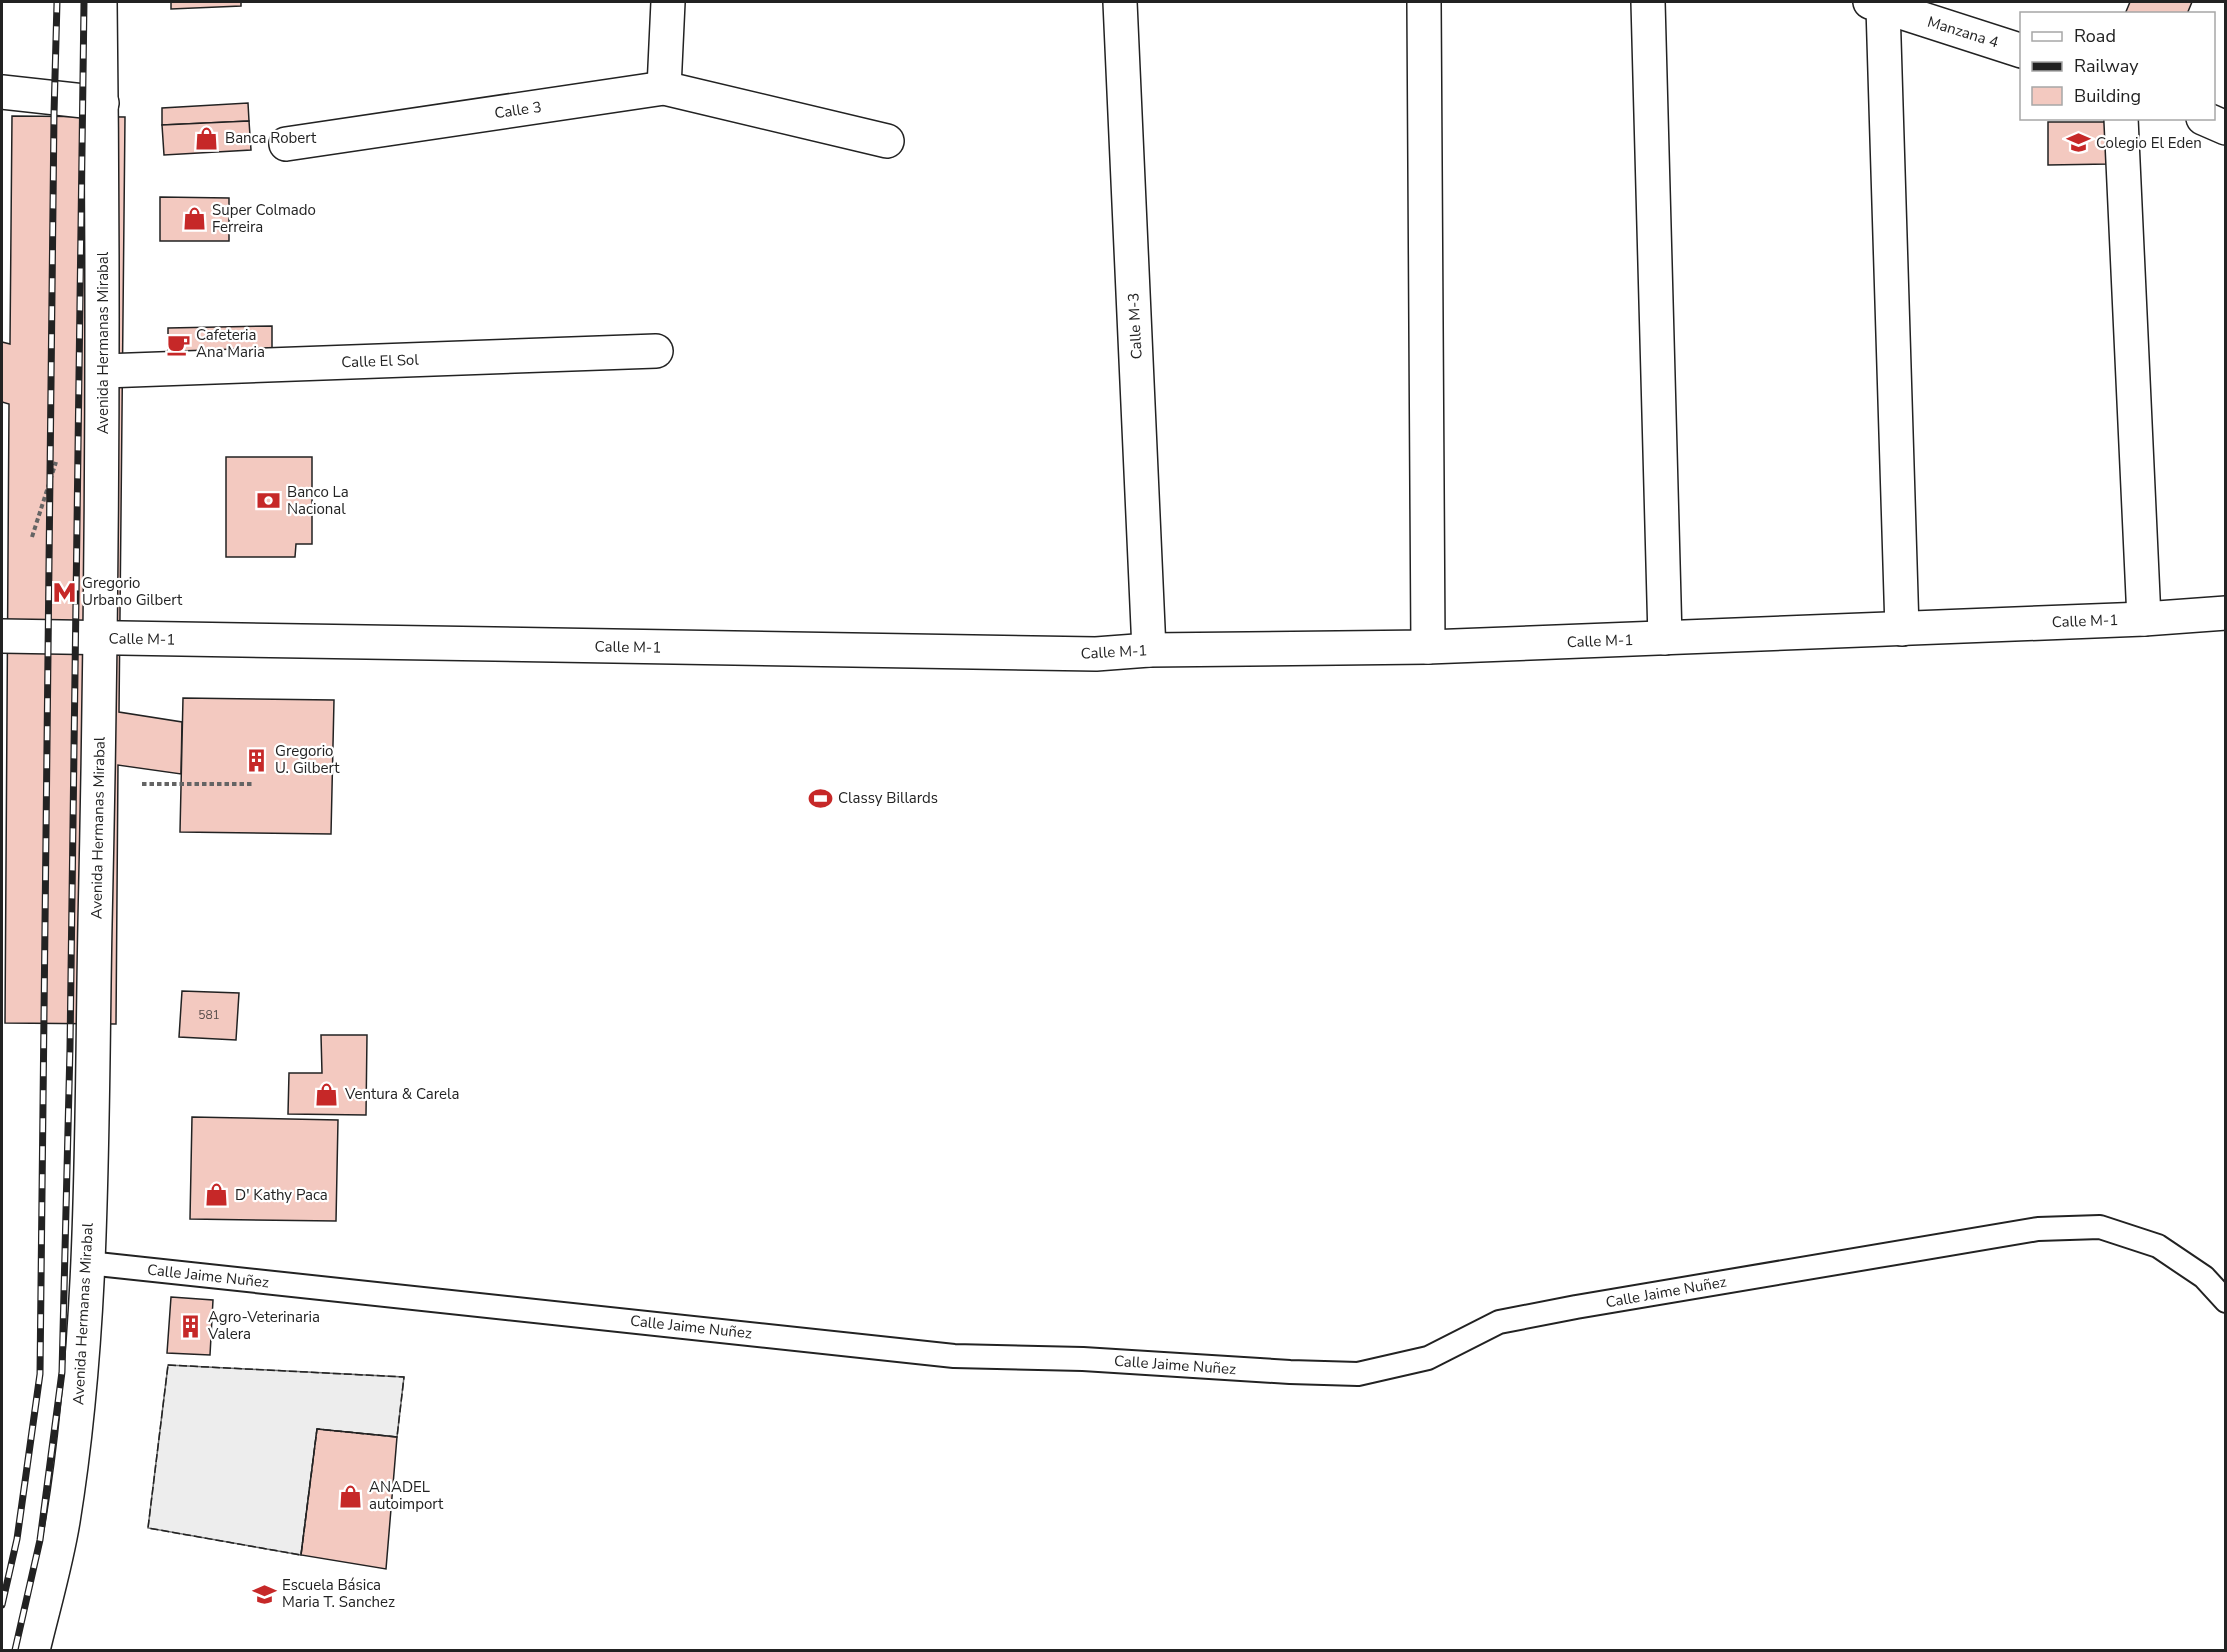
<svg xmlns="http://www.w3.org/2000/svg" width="2227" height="1652" viewBox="0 0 2227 1652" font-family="'Nunito Sans',sans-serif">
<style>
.parking{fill:#ededed;stroke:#6f6f6f;stroke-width:1.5}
.building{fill:#f3c9c0;stroke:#222;stroke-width:1.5}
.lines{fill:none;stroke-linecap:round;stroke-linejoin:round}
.lane-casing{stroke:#222;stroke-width:26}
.street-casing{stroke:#222;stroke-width:36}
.secondary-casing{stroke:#222;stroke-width:36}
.primary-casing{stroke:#222;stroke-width:36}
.path{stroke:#646464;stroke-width:4;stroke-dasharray:4.5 3;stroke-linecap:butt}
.lane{stroke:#fff;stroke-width:22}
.street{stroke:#fff;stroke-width:33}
.secondary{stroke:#fff;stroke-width:33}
.primary{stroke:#fff;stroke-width:33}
.rail-casing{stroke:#222;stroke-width:7}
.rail{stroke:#fff;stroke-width:4.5;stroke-dasharray:14;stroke-linecap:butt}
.fence{stroke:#222;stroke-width:1.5;stroke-dasharray:8 3;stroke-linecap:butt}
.labels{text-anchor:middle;stroke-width:4.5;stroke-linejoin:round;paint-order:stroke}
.number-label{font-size:12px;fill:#564c4a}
.street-label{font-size:15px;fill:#222;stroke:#fff}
.poi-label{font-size:15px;fill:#222;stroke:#fff;text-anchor:start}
</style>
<rect width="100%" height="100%" fill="#fff"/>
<!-- parking -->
<polygon class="parking" points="168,1365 404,1377 397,1437 317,1429 301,1555 148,1528"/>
<!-- building -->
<g class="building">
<polygon points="171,2 241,2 241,6 171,9"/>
<polygon points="2130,2 2192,2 2187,14 2125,14"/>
<polygon points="248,103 249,121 162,125 162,108"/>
<polygon points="12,116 125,117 119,712 182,722 181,774 118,765 116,1024 5,1023 9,404 2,402 2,342 10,344"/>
<polygon points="249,121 251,150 164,155 162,125"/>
<polygon points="2048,122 2108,122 2109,164 2048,165"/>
<polygon points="160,197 229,198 229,241 160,241"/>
<polygon points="272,326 272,355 168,357 168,328"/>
<polygon points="226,457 312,457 312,544 296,544 295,557 226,557"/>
<polygon points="183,698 334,700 331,834 180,832"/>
<polygon points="182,991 239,993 236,1040 179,1037"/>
<polygon points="321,1035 367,1035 366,1115 288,1114 289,1073 322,1073"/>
<polygon points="192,1117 338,1120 336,1221 190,1219"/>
<polygon points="171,1297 213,1300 210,1355 167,1353"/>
<polygon points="317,1429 397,1437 386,1569 301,1555"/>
</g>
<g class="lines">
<defs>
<polyline id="lane" points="88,1263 954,1356 1083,1359 1290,1372 1358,1374 1428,1358 1499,1322 1576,1307 2038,1229 2100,1227 2158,1246 2204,1277 2226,1301"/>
<g id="street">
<polyline points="1120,2 1149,650"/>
<polyline points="1424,2 1428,647"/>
<polyline points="1648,2 1665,638"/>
<polyline points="1870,2 2022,51"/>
<polyline points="1883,7 1902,629"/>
<polyline points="664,88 668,2"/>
<polyline points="2,92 102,103"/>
<polyline points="2121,118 2144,619"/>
<polyline points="2203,118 2226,128"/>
<polyline points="286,144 664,88 887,141"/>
<polyline points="104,371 656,351"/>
</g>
<polyline id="secondary" points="2,636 1096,654 1149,650 1428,647 2144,619 2226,613"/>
<path id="primary" d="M33,1650C43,1608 56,1564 63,1521C95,1324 91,1123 95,924C102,616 104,310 100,2"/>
</defs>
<!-- lane casing -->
<use href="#lane" class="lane-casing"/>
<!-- street casing -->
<use href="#street" class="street-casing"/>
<!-- secondary casing -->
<use href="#secondary" class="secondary-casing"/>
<!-- primary casing -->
<use href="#primary" class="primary-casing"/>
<!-- path -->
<g class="path">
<polyline points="32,537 56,462"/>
<polyline points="142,784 252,784"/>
</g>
<!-- lane -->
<use href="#lane" class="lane"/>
<!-- street -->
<use href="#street" class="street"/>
<!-- secondary -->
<use href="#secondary" class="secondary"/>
<!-- primary -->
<use href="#primary" class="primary"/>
<defs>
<g id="rail">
<polyline points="2,1605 17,1539 40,1374 54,114 57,2"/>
<polyline points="15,1650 40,1540 62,1372 70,1048 84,2"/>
</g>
</defs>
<!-- rail casing -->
<use href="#rail" class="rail-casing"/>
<!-- rail -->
<use href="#rail" class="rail"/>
<!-- fence -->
<polygon class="fence" points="168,1365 404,1377 397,1437 317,1429 301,1555 148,1528"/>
</g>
<!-- icons -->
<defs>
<symbol id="shop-bare" viewBox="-9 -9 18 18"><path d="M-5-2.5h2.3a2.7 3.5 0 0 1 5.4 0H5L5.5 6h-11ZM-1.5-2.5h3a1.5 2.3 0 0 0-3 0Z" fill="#c62828" stroke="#fff" stroke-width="2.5" paint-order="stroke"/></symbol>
<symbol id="school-bare" viewBox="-9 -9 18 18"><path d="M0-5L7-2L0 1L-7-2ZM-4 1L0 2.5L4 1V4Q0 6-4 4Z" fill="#c62828" stroke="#fff" stroke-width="2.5" paint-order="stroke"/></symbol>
<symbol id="cafe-bare" viewBox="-9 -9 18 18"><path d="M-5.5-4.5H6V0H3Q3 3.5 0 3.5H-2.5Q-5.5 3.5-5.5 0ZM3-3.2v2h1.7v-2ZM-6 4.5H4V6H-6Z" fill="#c62828" stroke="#fff" stroke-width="2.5" paint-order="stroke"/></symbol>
<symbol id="bank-bare" viewBox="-9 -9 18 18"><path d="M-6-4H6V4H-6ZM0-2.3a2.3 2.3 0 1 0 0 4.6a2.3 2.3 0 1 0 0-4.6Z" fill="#c62828" stroke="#fff" stroke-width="2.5" paint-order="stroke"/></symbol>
<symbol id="metro-bare" viewBox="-9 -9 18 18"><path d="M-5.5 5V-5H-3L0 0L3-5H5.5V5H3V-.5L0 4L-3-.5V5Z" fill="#c62828" stroke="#fff" stroke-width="2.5" paint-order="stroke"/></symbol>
<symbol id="building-bare" viewBox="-9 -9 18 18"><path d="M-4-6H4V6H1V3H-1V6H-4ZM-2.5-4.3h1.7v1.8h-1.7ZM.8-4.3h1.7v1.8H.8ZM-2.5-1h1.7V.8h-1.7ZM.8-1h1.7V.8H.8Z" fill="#c62828" stroke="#fff" stroke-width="2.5" paint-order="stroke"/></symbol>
<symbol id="stadium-bare" viewBox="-9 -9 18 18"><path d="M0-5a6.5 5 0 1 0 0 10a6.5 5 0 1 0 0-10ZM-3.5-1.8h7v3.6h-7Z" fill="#c62828" stroke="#fff" stroke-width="2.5" paint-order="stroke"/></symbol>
</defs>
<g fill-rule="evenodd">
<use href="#shop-bare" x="190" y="122" width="33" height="33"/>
<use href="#school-bare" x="2062" y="126" width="33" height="33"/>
<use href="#shop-bare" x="178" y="202" width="33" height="33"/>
<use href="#cafe-bare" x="162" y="328" width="33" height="33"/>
<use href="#bank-bare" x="252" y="484" width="33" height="33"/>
<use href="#metro-bare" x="48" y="576" width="33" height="33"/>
<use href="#building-bare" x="240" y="744" width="33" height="33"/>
<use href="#stadium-bare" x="804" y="782" width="33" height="33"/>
<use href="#shop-bare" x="310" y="1078" width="33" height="33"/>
<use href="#shop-bare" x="200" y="1178" width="33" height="33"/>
<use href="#building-bare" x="174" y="1310" width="33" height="33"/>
<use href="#shop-bare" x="334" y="1480" width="33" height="33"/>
<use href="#school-bare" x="248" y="1578" width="33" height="33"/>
</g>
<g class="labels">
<!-- number labels -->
<g class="number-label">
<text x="209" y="1019">581</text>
</g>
<!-- street labels -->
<g class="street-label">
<text transform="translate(1963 32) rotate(17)" y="5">Manzana 4</text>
<text transform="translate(518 110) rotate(-8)" y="5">Calle 3</text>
<text transform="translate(1135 326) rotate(-93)" y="5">Calle M-3</text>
<text transform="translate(103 343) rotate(-90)" y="5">Avenida Hermanas Mirabal</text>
<text transform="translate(380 361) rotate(-2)" y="5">Calle El Sol</text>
<text transform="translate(2085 621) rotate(-2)" y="5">Calle M-1</text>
<text transform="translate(142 639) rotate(1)" y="5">Calle M-1</text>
<text transform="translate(1600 641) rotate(-2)" y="5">Calle M-1</text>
<text transform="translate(628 647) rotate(1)" y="5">Calle M-1</text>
<text transform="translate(1114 652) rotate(-3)" y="5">Calle M-1</text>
<text transform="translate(98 828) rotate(-89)" y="5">Avenida Hermanas Mirabal</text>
<text transform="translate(208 1276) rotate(6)" y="5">Calle Jaime Nuñez</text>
<text transform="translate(1666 1292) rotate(-10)" y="5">Calle Jaime Nuñez</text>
<text transform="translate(83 1314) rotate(-87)" y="5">Avenida Hermanas Mirabal</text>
<text transform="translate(691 1327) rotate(6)" y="5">Calle Jaime Nuñez</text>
<text transform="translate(1175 1365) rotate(4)" y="5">Calle Jaime Nuñez</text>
</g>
<!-- poi labels -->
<g class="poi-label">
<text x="225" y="143">Banca Robert</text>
<text x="2096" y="148">Colegio El Eden</text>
<text x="212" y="215">Super Colmado<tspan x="212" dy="17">Ferreira</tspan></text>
<text x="196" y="340">Cafeteria<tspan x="196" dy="17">Ana Maria</tspan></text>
<text x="287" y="497">Banco La<tspan x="287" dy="17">Nacional</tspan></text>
<text x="82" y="588">Gregorio<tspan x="82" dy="17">Urbano Gilbert</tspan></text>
<text x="275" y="756">Gregorio<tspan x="275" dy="17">U. Gilbert</tspan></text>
<text x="838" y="803">Classy Billards</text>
<text x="345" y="1099">Ventura &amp; Carela</text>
<text x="235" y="1200">D' Kathy Paca</text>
<text x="208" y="1322">Agro-Veterinaria<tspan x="208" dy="17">Valera</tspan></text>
<text x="369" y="1492">ANADEL<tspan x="369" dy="17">autoimport</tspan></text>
<text x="282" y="1590">Escuela Básica<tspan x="282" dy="17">Maria T. Sanchez</tspan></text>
</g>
</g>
<!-- border -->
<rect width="2227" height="1652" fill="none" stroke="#222222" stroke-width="6"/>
<!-- legend -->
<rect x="2020" y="12" width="195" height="108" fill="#ffffff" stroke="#a7a7a7" stroke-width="1.5"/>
<rect x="2032" y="32" width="30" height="9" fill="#ffffff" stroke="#a7a7a7" stroke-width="1.5"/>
<text x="2074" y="42" font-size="18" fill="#222222">Road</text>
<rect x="2032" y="62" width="30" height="9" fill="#222222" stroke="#a7a7a7" stroke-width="1.5"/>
<text x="2074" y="72" font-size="18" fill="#222222">Railway</text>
<rect x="2032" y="87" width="30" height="18" fill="#f3c9c0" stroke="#a7a7a7" stroke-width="1.5"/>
<text x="2074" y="102" font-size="18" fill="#222222">Building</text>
</svg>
